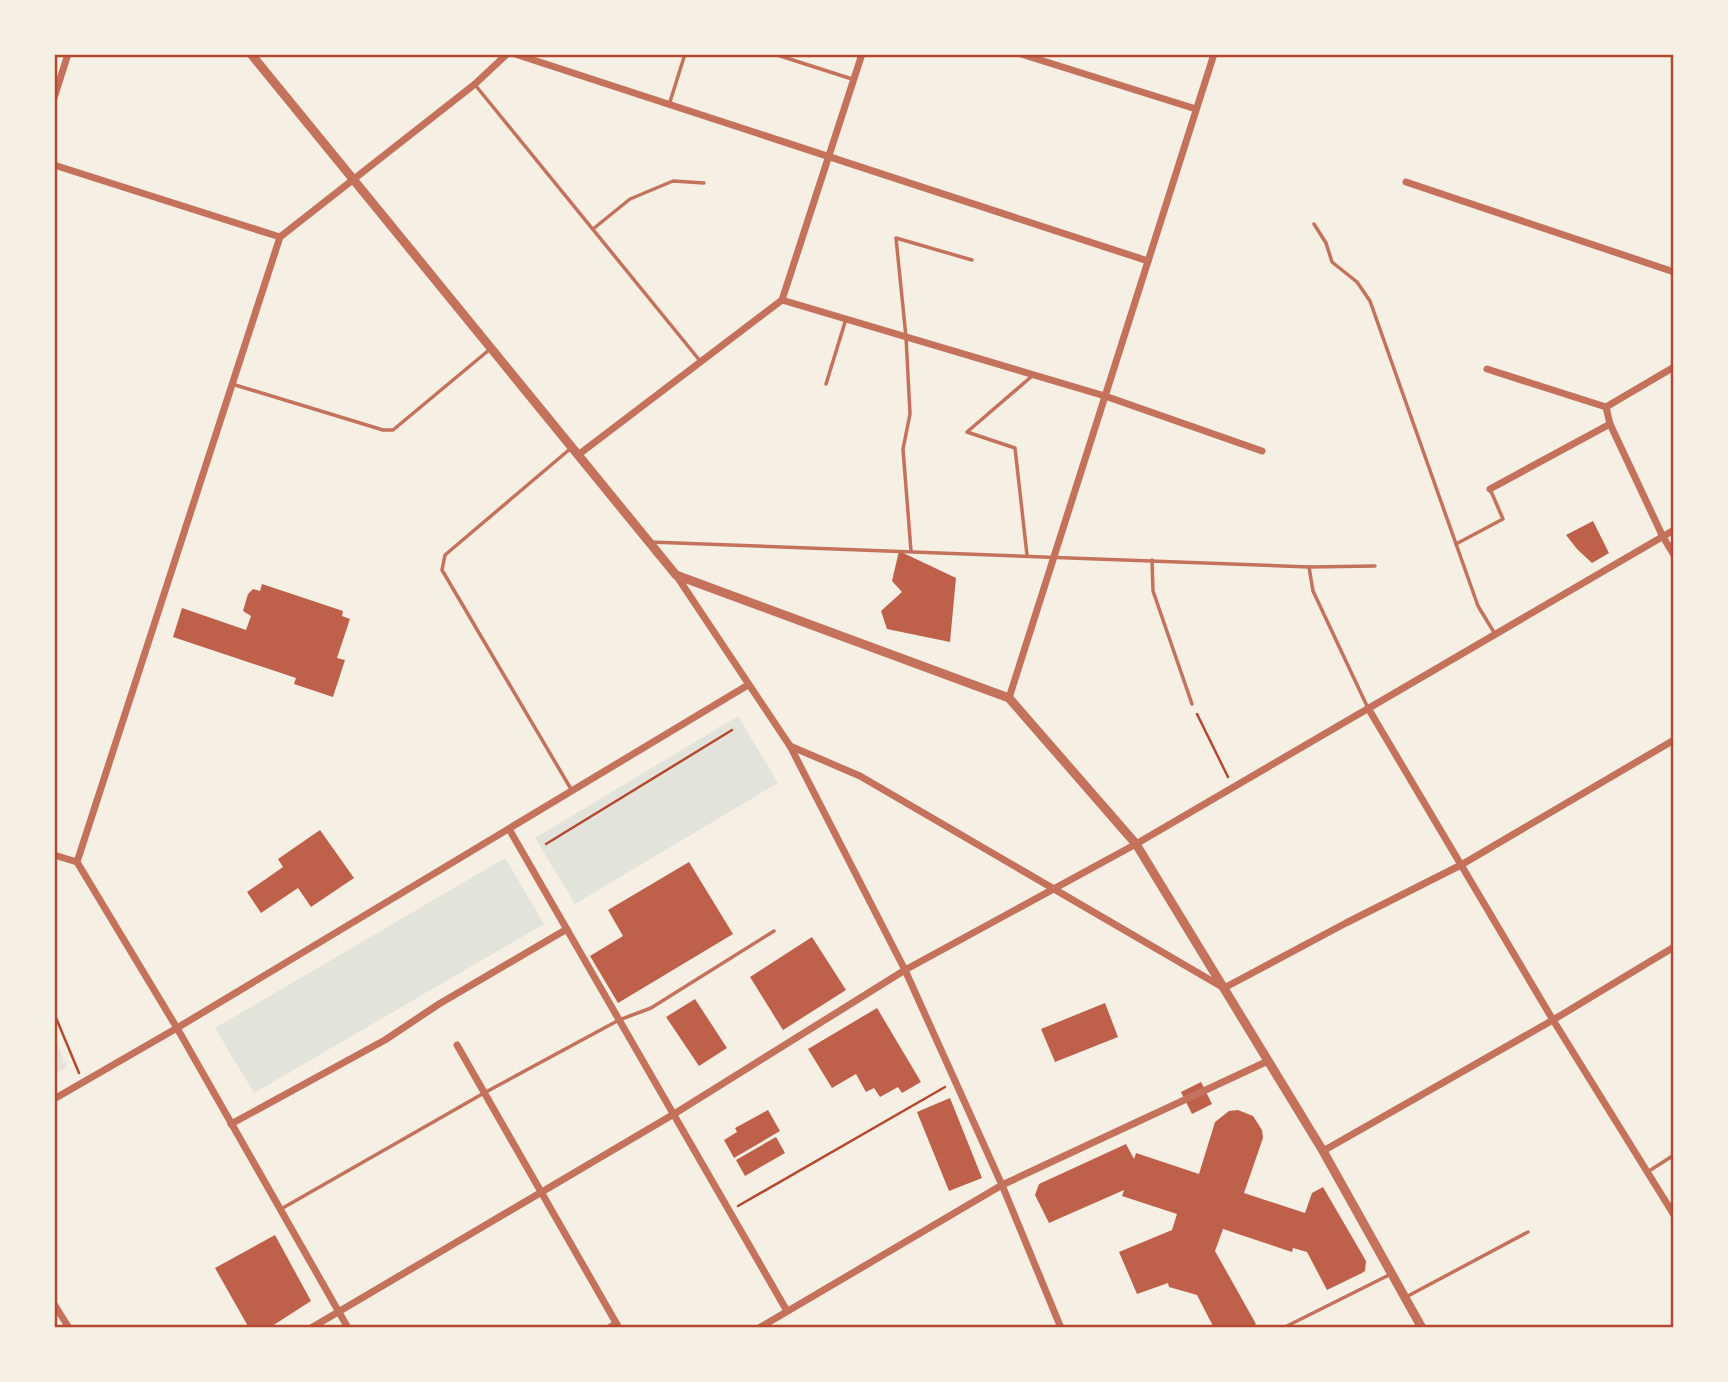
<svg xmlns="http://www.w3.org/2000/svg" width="1728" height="1382" viewBox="0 0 1728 1382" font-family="'Varela Round',sans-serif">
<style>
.green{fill:#e2e4dc}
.building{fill:#bf614a}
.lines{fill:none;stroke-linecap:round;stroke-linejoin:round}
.path{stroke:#b5482f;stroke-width:2.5}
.service{stroke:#c5725c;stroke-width:3.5}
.minor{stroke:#c5725c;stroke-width:7}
.tertiary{stroke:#c5725c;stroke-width:9}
.neatline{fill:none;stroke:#b5482f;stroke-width:2.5}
</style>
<rect width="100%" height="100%" fill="#f6efe4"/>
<!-- green -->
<g class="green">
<polygon points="738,716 778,783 575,904 535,838"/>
<polygon points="505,858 544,924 254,1093 215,1028"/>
<polygon points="54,1035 67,1067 54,1074"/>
</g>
<!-- building -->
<g class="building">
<polygon points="1593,521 1609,553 1592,563 1577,549 1566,535"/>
<polygon points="899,551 956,578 950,642 887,629 881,611 902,592 892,581"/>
<polygon points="262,584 343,611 342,616 350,619 337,658 345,660 333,697 294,684 296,678 173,637 182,608 246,630 251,616 243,611 248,594 253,589 260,591"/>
<polygon points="320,830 354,878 311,907 298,888 261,913 247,892 283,867 278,859"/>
<polygon points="689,862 733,934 618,1003 590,956 623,936 608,910"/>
<polygon points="812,937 846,990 783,1030 750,977"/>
<polygon points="695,999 727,1048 699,1066 666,1017"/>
<polygon points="1105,1003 1118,1037 1055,1062 1041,1029"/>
<polygon points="877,1008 921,1082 902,1093 898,1087 880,1097 874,1088 866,1092 856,1074 832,1088 808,1049"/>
<polygon points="1201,1082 1212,1104 1192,1114 1181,1092"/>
<polygon points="950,1098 982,1178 949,1191 917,1112"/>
<polygon points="768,1110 780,1131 734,1158 724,1140 737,1132 735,1128"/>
<polygon points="1238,1110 1253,1116 1262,1130 1263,1138 1244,1193 1305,1213 1312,1193 1323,1187 1366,1261 1365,1271 1362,1273 1327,1290 1307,1252 1293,1248 1292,1252 1223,1229 1215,1251 1256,1324 1249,1328 1214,1328 1197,1295 1169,1287 1168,1283 1137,1294 1119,1252 1172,1230 1177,1214 1122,1196 1124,1190 1049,1223 1035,1195 1039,1184 1126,1144 1134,1159 1136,1153 1199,1174 1215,1122 1229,1111"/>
<polygon points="776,1137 785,1153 745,1176 736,1160"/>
<polygon points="275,1235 311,1301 269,1328 249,1328 215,1268"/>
</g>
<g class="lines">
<!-- path -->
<g class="path">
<polyline points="1197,714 1228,777"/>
<polyline points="546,844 732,730"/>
<polyline points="54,1013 79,1073"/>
<polyline points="738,1206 945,1087"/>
</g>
<!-- service -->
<g class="service">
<polyline points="774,54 852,79"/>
<polyline points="476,86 701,362"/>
<polyline points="669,105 685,54"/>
<polyline points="1314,224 1326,243 1332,262 1357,282 1370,301 1478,606 1495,634"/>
<polyline points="593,229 630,199 673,181 704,183"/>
<polyline points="232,384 383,430 393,430 489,350"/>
<polyline points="826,384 846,319"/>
<polyline points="570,449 445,555 442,570 571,789"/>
<polyline points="650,542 1309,567 1375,566"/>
<polyline points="1456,544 1503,519 1490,489"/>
<polyline points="911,551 903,449 910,414 906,337 896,238 972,260"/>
<polyline points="1027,555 1015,448 967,432 1031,377"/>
<polyline points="1152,560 1153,591 1192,704"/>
<polyline points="1309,567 1313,591 1367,706"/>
<polyline points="1649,1171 1674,1155"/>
<polyline points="281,1209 484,1093 619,1020 651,1008 774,931"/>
<polyline points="1406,1297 1528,1232"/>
<polyline points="606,1328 615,1322"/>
<polyline points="1283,1328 1389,1275"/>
</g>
<!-- minor -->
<g class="minor">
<polyline points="515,54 1148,261"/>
<polyline points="1021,54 1196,109"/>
<polyline points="54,98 68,54"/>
<polyline points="54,165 280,237"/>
<polyline points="1406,182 1674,272"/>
<polyline points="782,300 1105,396 1262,451"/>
<polyline points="1487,369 1606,407 1674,367"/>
<polyline points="1606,407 1610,424 1663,537 1674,555"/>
<polyline points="578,455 782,300 862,54"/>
<polyline points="1490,489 1610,424"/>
<polyline points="676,575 790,746 905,970 1002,1185 1061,1328"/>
<polyline points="1009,698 1214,54"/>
<polyline points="1368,708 1553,1020 1674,1215"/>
<polyline points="790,746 860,776 1224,988 1346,923 1461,865 1674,740"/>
<polyline points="509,829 787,1311"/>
<polyline points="54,855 77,862 177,1028 348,1328"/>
<polyline points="77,862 280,237 475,84 507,54"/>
<polyline points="457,1045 619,1328"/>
<polyline points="54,1099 177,1028 748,685"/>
<polyline points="231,1124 385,1040 439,1004 567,929"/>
<polyline points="1323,1151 1553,1020 1674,947"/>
<polyline points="54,1304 69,1328"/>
<polyline points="311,1328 674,1114 905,970 1136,844 1674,530"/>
<polyline points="759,1328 1002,1185 1268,1061"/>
</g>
<!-- tertiary -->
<polyline class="tertiary" points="251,54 676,575 1009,698 1136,844 1323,1151 1422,1328"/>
</g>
<!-- border -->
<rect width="1728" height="1382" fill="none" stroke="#f6efe4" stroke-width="112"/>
<rect x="56" y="56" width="1616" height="1270" class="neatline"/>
</svg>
